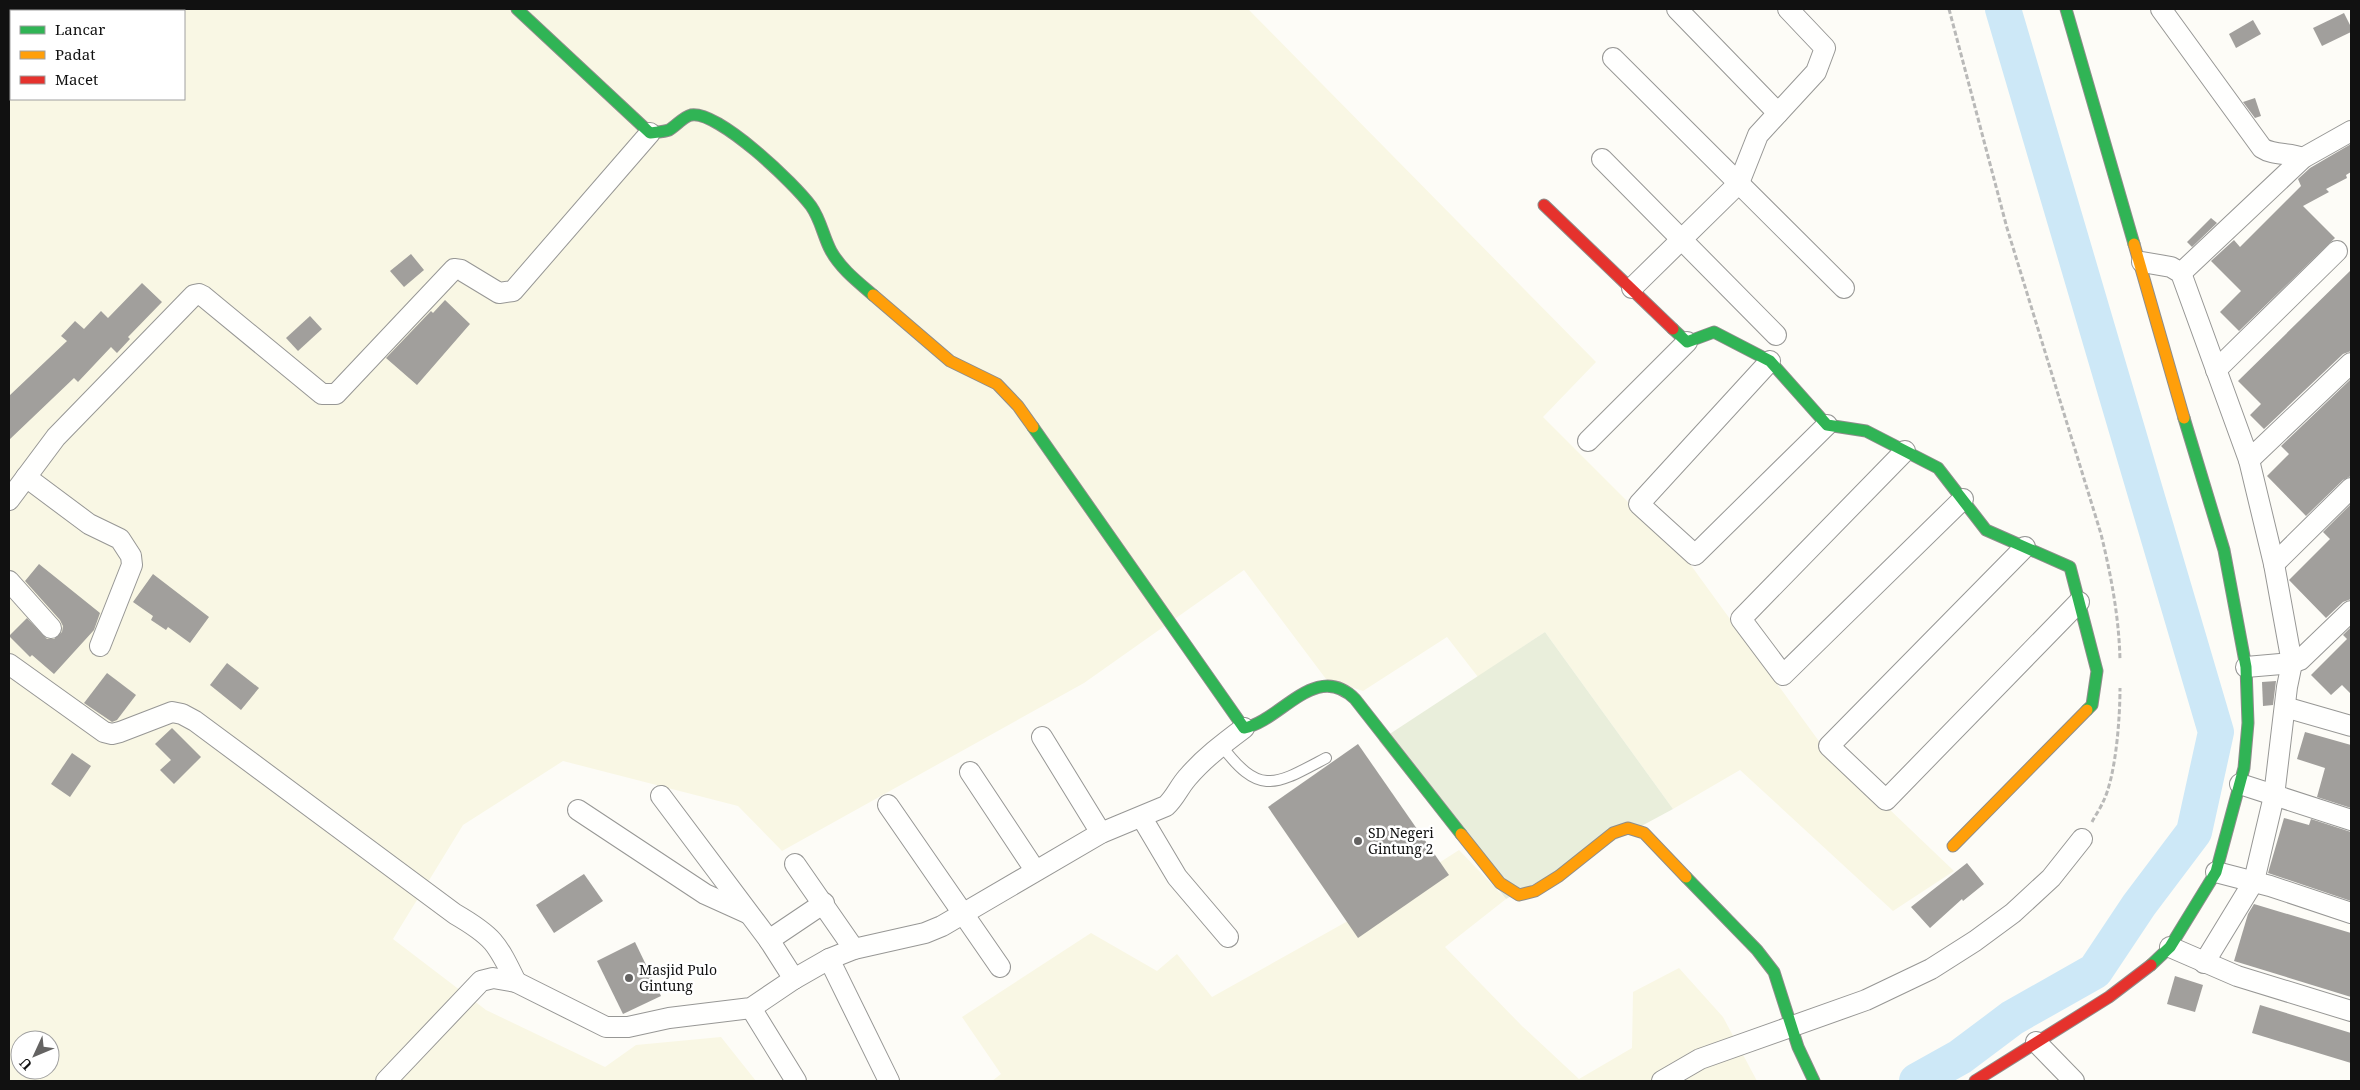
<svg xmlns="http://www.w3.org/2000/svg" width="2360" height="1090" viewBox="0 0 2360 1090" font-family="'Noto Serif',serif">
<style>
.farmland{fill:#f9f7e4;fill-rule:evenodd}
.cemetery{fill:#e9eedb}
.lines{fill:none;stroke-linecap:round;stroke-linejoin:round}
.river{stroke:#cde8f7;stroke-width:36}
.building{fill:#a19f9c}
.lane-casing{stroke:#979795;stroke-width:12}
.street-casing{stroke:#979795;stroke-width:22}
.fast-casing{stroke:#8e8d8b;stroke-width:13}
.slow-casing{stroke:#8e8d8b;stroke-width:13}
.jam-casing{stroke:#8e8d8b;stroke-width:13}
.path{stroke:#b9b9b8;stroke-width:3;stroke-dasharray:5 2.5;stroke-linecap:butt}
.lane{stroke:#fffffe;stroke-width:10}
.street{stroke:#fffffe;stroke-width:20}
.fast{stroke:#30b455;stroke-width:11}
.slow{stroke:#ff9f0a;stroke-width:11}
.jam{stroke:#e5322d;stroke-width:11}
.poi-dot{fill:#646362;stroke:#fff;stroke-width:2}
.labels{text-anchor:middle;stroke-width:5;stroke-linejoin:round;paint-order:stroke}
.poi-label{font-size:14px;fill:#111;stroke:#fff;text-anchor:start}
</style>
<rect width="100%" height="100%" fill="#fdfcf7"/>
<!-- farmland -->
<g class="farmland">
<path d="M9,9H1248L1596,362L1543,417L1690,564L1821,744L1954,871L1893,911L1740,770L1673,809L1545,632L1478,677L1447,637L1363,691L1326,679L1244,570L1084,683L782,851L738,806L563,761L463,825L393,939L486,1010L605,1067L636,1045L721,1037L756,1081H9ZM11,11H184V99H11ZM20,1040H50V1070H20Z"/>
<polygon points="1459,850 1506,899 1445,947 1522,1026 1579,1079 1632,1048 1633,992 1679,968 1723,1017 1757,1081 992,1081 1001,1074 962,1017 1091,933 1157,971 1177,954 1212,997 1355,917"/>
</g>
<!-- cemetery -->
<polygon class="cemetery" points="1545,632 1673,809 1506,899 1379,741"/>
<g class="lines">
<!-- river -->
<polyline class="river" points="1917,1081 1960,1057 2012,1018 2095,971 2139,905 2194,832 2216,732 2003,9"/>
</g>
<!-- building -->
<g class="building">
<polygon points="2344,13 2351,27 2351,32 2322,46 2313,28"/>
<polygon points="2253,20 2261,34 2236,48 2229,34"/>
<polygon points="2255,98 2261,116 2255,118 2243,102"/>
<polygon points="2351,144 2351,172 2346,175 2347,178 2326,189 2329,192 2303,206 2335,238 2239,331 2220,312 2241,291 2211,261 2234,240 2240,247 2301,186 2298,179 2310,168"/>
<polygon points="2211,218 2217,223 2192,247 2187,242"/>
<polygon points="411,254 424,270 404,287 390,271"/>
<polygon points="2351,270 2351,351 2343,354 2264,429 2250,415 2261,404 2238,381"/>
<polygon points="142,283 162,302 128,337 130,339 117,353 111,347 78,382 74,378 9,440 9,396 67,341 61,336 75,321 84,329 101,311 108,318"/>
<polygon points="445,300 470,324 417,385 386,358 431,311 433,313"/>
<polygon points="310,316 322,329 298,351 286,338"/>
<polygon points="2351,379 2351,476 2343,480 2306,516 2267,476 2289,454 2281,446"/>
<polygon points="2351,504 2351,599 2343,602 2326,618 2289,580 2330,539 2323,532"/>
<polygon points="39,564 100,613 94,630 54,674 32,655 30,657 9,636 27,618 47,639 54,639 62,632 63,626 60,620 25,581"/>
<polygon points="153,574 209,617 190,643 168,627 166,630 151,620 153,616 133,602"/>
<polygon points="2351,627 2351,694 2342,685 2331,695 2311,675 2347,639 2343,635"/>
<polygon points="227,663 259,688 241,710 210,685"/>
<polygon points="107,673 136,695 117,720 112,722 84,703"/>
<polygon points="2276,681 2273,705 2263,706 2262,682"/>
<polygon points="172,728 201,757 174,784 160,770 171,760 155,744"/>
<polygon points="2305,732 2351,745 2351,808 2317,797 2325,768 2297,759"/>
<polygon points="1358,744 1449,875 1358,938 1268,807"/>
<polygon points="72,753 91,766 70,797 51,784"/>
<polygon points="2284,818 2309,825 2311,819 2351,832 2351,901 2268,873"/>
<polygon points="1967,863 1984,884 1963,901 1962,899 1930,928 1911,907"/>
<polygon points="584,874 603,901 554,933 536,905"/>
<polygon points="2254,904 2351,933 2351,997 2234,961 2248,914"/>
<polygon points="635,942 661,996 623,1014 597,961"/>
<polygon points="2175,976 2203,985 2195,1012 2167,1004"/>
<polygon points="2260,1005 2351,1033 2351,1063 2252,1033"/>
</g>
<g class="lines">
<defs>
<path id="lane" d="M1221,745C1260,797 1275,785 1326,758"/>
<g id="street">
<polyline points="1677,9 1778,113"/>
<path d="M2161,9L2262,148C2274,156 2289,152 2303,158"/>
<polyline points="1613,58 1844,288"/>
<polyline points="1602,159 1776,335"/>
<polyline points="2142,262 2171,267 2181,273 2249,460 2351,363"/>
<polyline points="2181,273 2303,158 2351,131"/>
<polyline points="1632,288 1739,183 1758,135 1816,72 1825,48 1788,9"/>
<polyline points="1770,361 1639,504 1695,555 1827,425"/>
<polyline points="2216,370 2337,251"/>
<polyline points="1588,441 1687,342"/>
<polyline points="1905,451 1741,619 1783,675 1963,499"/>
<polyline points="26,477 89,524 120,539 131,556 132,565 100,646"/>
<polyline points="9,500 56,437 194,295 199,294 203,296 322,394 336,394 454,269 461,270 499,293 513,291 650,133"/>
<polyline points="2025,547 1829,746 1886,800 2079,602"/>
<polyline points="2274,564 2351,488"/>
<polyline points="9,581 51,628"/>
<path d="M9,664L104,732L112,734L120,732L172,712L182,714L195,721L455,914C493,936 497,943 516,982"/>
<polyline points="2246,667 2292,663 2300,660 2351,611"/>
<polyline points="2285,707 2351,726"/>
<polyline points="1042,737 1101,833"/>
<polyline points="970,772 1035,870"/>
<polyline points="2240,784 2351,820"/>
<polyline points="661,796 769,940 794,979"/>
<polyline points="888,805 1000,967"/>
<polyline points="578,810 705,894 747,913"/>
<polyline points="1142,818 1177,877 1228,937"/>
<polyline points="795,864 854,949"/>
<polyline points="2216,872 2270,886 2351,913"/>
<polyline points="769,940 824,903"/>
<polyline points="2170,947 2237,976 2351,1011"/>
<polyline points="829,959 889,1081"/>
<polyline points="2204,963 2254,881 2274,796 2287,687 2292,663 2274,564 2249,460"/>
<polyline points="751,1008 796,1081"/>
<polyline points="2036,1042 2074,1081"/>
<path d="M386,1081L481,981L493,978L516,982L606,1027H628L669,1018L751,1008L794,979L829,959L854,949L925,933L942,926L1101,833L1166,806C1175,798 1179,787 1187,778C1203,759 1224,743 1244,728"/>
<polyline points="1662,1081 1700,1059 1866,1000 1931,969 1975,941 2013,913 2051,878 2082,839"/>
</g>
<g id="fast">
<path d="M517,9L650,133C656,132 663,132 669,130C676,126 683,117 691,115C718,110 795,184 811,206C821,220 823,236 831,251C841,269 858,282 873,295"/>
<polyline points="2066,9 2134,244"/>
<polyline points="1673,329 1687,342 1714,332 1770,361 1827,425 1866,431 1938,468 1986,530 2070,567 2097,671 2092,705 2087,710"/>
<path d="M1033,427L1244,728C1281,721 1316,660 1355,699L1461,834"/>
<polyline points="1686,877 1757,950 1774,972 1798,1047 1814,1081"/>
<polyline points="2151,965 2170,947 2216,872 2244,768 2248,723 2246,667 2224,550 2184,418"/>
</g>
<g id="slow">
<polyline points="2134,244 2184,418"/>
<polyline points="873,295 950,361 997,384 1018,406 1033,427"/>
<polyline points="1461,834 1500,883 1519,895 1535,891 1559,876 1613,833 1628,828 1644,833 1686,877"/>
<polyline points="1953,846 2087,710"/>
</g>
<g id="jam">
<polyline points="1544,205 1673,329"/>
<polyline points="1975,1081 2109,997 2151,965"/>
</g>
</defs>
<!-- lane casing -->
<use href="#lane" class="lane-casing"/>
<!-- street casing -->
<use href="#street" class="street-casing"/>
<!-- fast casing -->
<use href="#fast" class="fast-casing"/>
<!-- slow casing -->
<use href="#slow" class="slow-casing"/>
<!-- jam casing -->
<use href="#jam" class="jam-casing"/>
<!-- path -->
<g class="path">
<path d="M1949,9L2007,228L2101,534C2111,575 2119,617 2120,660"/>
<path d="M2092,822C2095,816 2100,809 2103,802C2116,776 2120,718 2120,688"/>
</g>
<!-- lane -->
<use href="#lane" class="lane"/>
<!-- street -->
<use href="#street" class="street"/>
<!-- fast -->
<use href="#fast" class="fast"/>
<!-- slow -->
<use href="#slow" class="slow"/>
<!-- jam -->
<use href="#jam" class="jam"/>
</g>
<!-- markers -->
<g class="poi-dot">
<circle cx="1358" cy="841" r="5"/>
<circle cx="629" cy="978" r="5"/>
</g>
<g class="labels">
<!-- poi labels -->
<g class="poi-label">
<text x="1368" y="838">SD Negeri<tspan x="1368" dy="16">Gintung 2</tspan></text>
<text x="639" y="975">Masjid Pulo<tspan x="639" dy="16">Gintung</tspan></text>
</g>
</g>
<!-- border -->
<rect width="2360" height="1090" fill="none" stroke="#111111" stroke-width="20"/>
<!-- legend -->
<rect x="10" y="10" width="175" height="90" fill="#ffffff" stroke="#a0a0a0"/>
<rect x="20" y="26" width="25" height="8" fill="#30b455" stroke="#a0a0a0"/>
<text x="55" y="35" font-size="15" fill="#111111">Lancar</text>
<rect x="20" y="51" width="25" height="8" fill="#ff9f0a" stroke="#a0a0a0"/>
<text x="55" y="60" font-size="15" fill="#111111">Padat</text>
<rect x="20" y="76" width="25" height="8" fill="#e5322d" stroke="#a0a0a0"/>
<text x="55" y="85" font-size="15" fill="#111111">Macet</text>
<!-- north arrow -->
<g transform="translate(35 1055) rotate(226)"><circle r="24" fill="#ffffff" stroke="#a0a0a0"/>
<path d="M0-4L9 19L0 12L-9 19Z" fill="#646362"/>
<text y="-8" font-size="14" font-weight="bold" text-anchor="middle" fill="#111111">U</text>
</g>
</svg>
